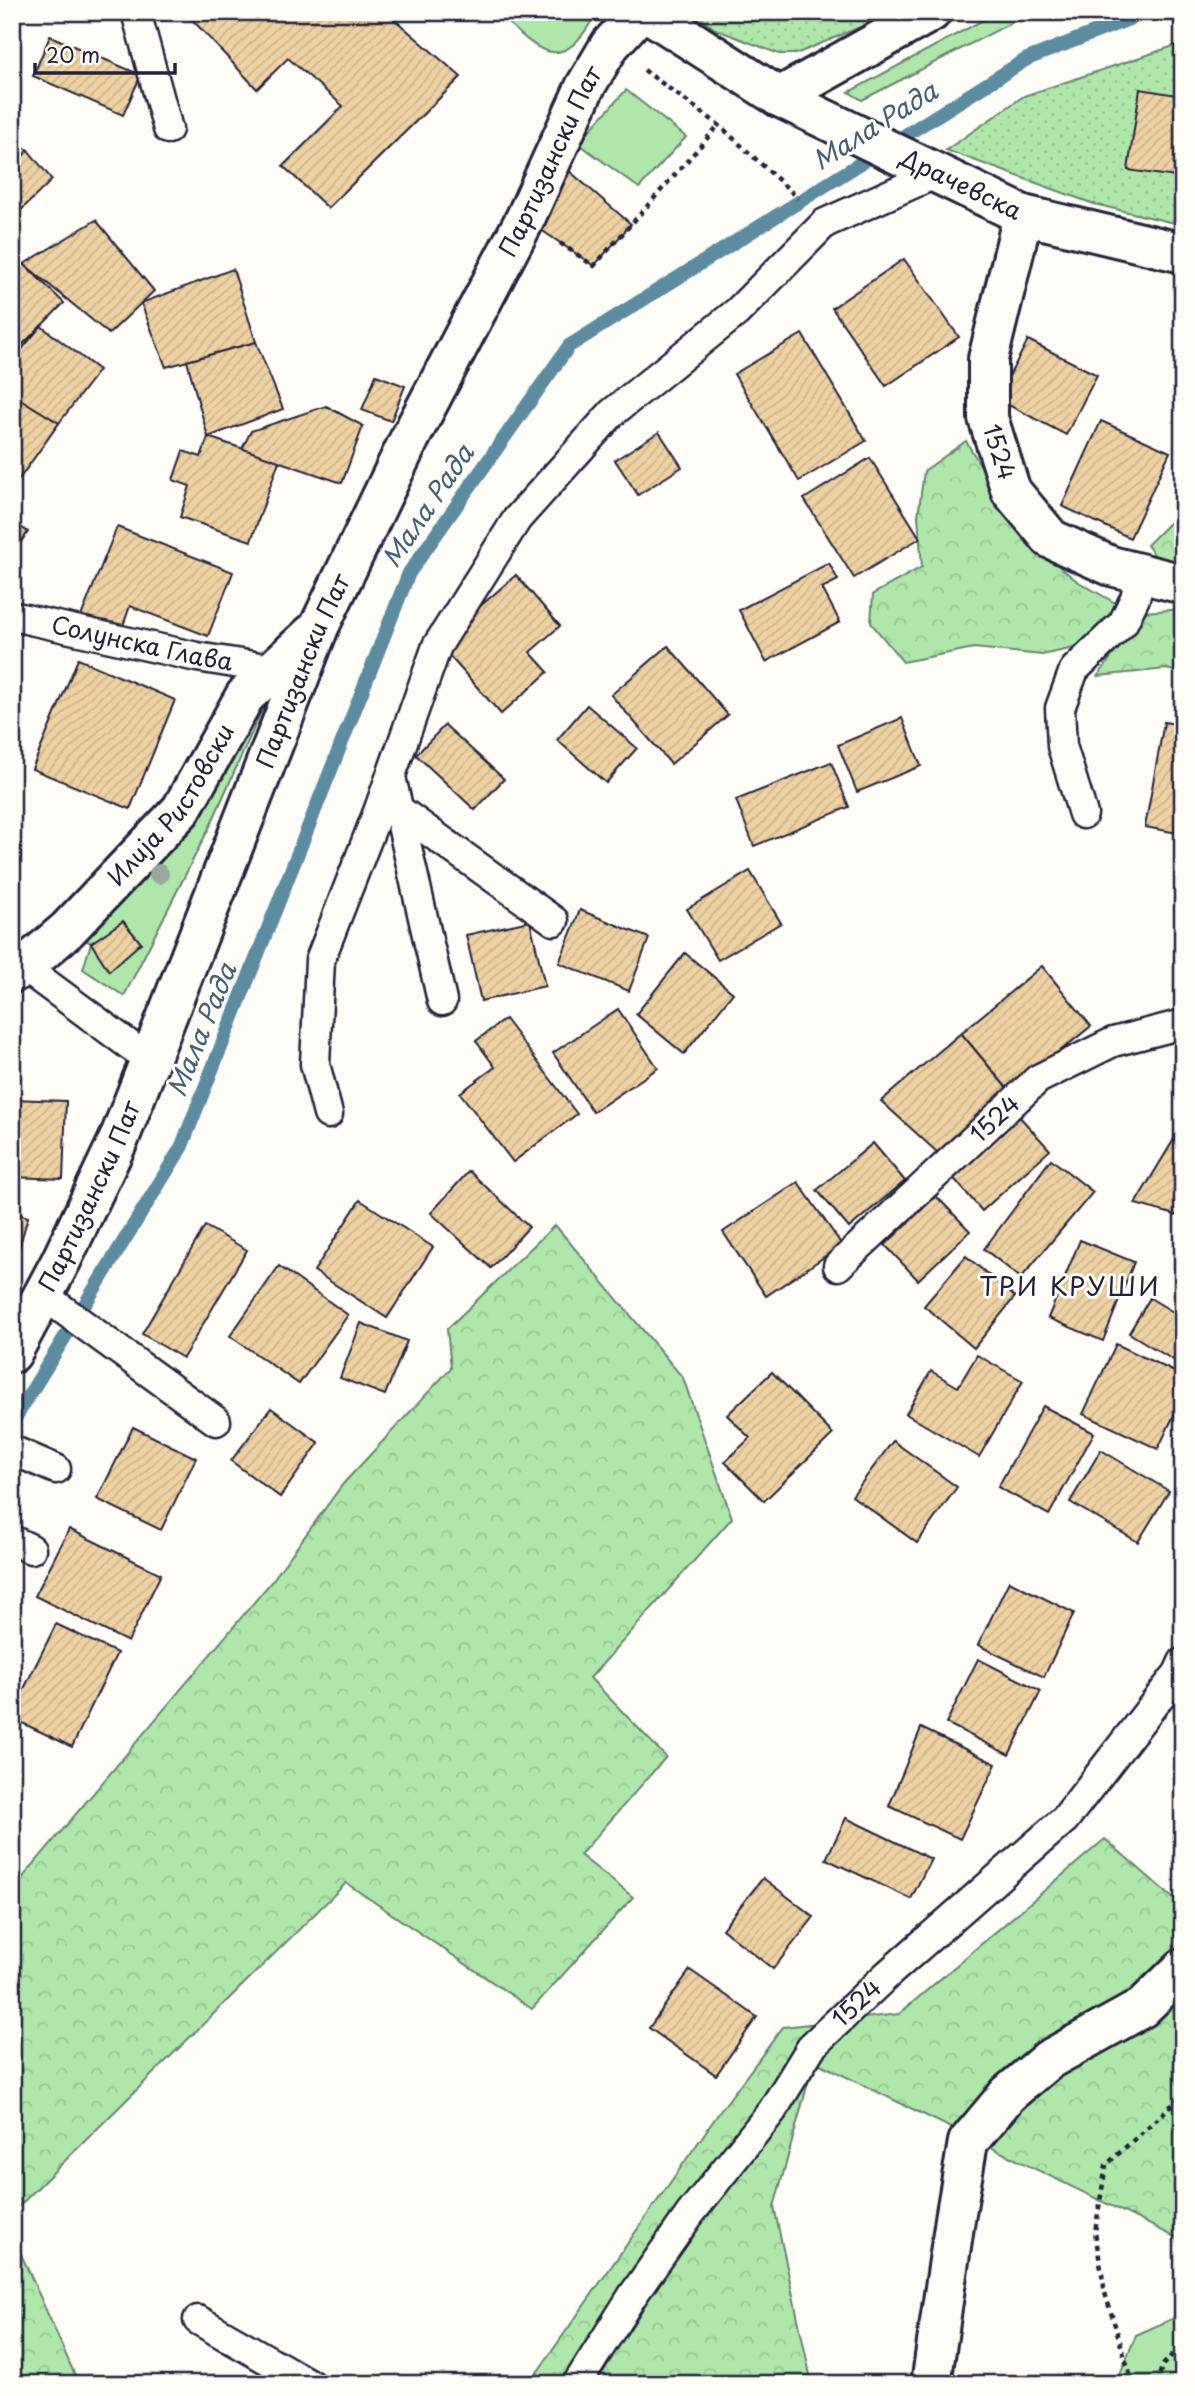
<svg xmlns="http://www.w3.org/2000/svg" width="1195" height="2396" viewBox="0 0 1195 2396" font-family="'Playpen Sans',sans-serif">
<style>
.grass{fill:#afe7aa;stroke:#688472;stroke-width:2}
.forest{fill:url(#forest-crowns);stroke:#688472;stroke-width:2}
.garden{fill:url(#garden-dots);stroke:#688472;stroke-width:2}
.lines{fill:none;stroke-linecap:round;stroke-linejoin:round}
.stream{stroke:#5d8ba0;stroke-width:14}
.building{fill:url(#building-hatch);stroke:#22223b;stroke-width:2}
.lane-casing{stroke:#22223b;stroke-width:33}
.street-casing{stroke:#22223b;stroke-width:44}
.secondary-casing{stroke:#22223b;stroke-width:44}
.path{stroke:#22223b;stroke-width:4.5;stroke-dasharray:5 5;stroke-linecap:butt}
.lane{stroke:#fdfcf7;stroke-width:28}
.street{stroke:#fdfcf7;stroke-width:38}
.secondary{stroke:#fdfcf7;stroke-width:38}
.tree{fill:#9ca5a2}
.labels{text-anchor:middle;stroke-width:6;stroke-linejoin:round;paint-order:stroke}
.street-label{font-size:24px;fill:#22223b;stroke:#fdfcf7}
.water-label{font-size:26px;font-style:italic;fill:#445f76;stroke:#fdfcf7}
.neighbourhood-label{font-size:26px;letter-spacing:2px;fill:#22223b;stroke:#fdfcf7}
</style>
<defs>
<pattern id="forest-crowns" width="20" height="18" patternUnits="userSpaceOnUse" patternTransform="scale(1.75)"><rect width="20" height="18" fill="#afe7aa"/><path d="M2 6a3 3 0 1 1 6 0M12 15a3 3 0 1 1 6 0" fill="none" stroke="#96c693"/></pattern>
<pattern id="garden-dots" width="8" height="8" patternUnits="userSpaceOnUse" patternTransform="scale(1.75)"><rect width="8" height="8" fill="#afe7aa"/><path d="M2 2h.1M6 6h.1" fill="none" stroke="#96c693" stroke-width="1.8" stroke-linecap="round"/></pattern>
<pattern id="building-hatch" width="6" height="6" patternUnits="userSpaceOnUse" patternTransform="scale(1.75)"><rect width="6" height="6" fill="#efd2a3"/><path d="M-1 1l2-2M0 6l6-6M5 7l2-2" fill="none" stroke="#cdb48d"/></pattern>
</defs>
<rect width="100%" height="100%" fill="#fdfcf7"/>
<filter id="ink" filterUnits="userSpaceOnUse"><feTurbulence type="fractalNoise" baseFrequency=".0143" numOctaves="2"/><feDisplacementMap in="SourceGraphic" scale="14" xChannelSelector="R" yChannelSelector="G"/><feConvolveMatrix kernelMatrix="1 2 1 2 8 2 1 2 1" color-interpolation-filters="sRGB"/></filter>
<g filter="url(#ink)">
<!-- grass -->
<g class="grass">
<path d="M496,12H587L591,22C557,80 531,42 496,12Z"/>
<polygon points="998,12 1032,12 862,100 849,92"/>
<polygon points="626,90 686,137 639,188 578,143"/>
<polygon points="274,683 211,824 124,996 83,969 91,943 67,930"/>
<polygon points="1183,2314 1183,2384 1116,2384 1136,2335"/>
</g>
<!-- forest -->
<g class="forest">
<polygon points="966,441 1000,499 1033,545 1077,581 1124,608 1092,644 1042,655 974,648 903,662 871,623 873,594 922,567 918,516 924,471"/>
<polygon points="1183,519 1183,565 1155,556 1147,545 1169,523"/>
<polygon points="1183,609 1183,673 1166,669 1098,676 1143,612"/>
<polygon points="555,1225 683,1378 732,1518 590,1678 666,1757 580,1855 633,1897 532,2009 346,1883 12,2213 12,1890 272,1581 343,1484 451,1368 447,1329"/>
<polygon points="1105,1839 1183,1907 1183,2241 814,2061 774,2207 812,2384 529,2384 721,2110 783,2027 899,2014"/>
<polygon points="12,2234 79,2384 12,2384"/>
</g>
<!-- garden -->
<g class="garden">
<polygon points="691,12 890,12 872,22 796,54 779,54 715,29"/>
<polygon points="1183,43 1183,225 1094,204 946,150 1024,96"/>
</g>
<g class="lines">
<!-- stream -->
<polyline class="stream" points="12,1423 181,1148 409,573 569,346 1027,59 1147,12"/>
</g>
<!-- building -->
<g class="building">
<polygon points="185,12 386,12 461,77 328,208 283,166 343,106 288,58 257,89"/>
<polygon points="50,36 141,75 123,115 33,76"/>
<polygon points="1140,89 1183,96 1183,178 1128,170"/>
<polygon points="12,139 28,150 12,169"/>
<polygon points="28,150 52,180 12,219 12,169"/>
<polygon points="553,157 631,224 594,266 525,219"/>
<polygon points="96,220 154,291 109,334 24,264"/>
<polygon points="904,259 959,337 886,386 832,308"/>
<polygon points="24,264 64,303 12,355 12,276"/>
<polygon points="233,269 256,342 166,367 141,303"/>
<polygon points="41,326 99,370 59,423 12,394 12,361"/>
<polygon points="802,334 866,441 799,481 734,374"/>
<polygon points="1028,340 1097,375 1066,435 997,399"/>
<polygon points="256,342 283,409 208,437 187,361"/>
<polygon points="376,375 405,386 391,421 362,410"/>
<polygon points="12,394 59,423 12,489"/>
<polygon points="326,406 363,426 342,483 242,449 251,431"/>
<polygon points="1101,421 1170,452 1130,538 1062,506"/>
<polygon points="659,432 682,467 638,495 615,460"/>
<polygon points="208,437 279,461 251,541 180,517 190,486 173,480 183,451 201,457"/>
<polygon points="870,458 920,538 854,578 804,499"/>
<polygon points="12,521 28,532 12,554"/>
<polygon points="117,527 233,572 208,636 130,606 120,634 80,619"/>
<polygon points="829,563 838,580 822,588 840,622 766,662 739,610"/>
<polygon points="516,575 560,626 530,652 548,672 501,714 438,643"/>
<polygon points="668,646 728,715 671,764 611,695"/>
<polygon points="78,659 175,700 130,809 32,769"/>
<polygon points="587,705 637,748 606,783 557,740"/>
<polygon points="902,718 921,766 857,792 838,745"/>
<polygon points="1164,722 1183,725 1183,834 1145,827"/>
<polygon points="445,725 504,779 475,810 416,755"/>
<polygon points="831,762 849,807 754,846 736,800"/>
<polygon points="750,871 781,923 718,960 687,909"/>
<polygon points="580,910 649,938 629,991 559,963"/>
<polygon points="123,921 141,943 109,971 91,943"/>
<polygon points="530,921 545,986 481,1001 466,935"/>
<polygon points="685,953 733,993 684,1054 636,1014"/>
<polygon points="1042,966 1091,1026 1010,1092 961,1033"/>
<polygon points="618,1009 658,1068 593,1112 553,1053"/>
<polygon points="505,1019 577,1114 513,1162 460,1093 495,1067 476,1041"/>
<polygon points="961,1033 1010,1092 939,1154 881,1101"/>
<polygon points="12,1099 66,1101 63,1179 12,1177"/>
<polygon points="1018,1115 1050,1150 982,1211 951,1175"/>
<polygon points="1176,1136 1183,1138 1183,1217 1135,1204"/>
<polygon points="873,1143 905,1181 849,1228 817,1190"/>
<polygon points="1051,1159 1093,1192 1021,1278 984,1249"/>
<polygon points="469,1171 529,1227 491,1268 431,1213"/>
<polygon points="798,1182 842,1245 766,1296 723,1232"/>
<polygon points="936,1196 970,1231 918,1280 885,1245"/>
<polygon points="360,1200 433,1247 387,1318 314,1271"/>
<polygon points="12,1212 28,1217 12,1272"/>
<polygon points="205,1226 247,1250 183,1358 142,1334"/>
<polygon points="1080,1240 1134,1262 1103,1341 1048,1318"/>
<polygon points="966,1256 1015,1297 974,1348 924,1306"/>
<polygon points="279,1266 348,1315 299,1384 230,1336"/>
<polygon points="1150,1298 1183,1318 1183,1366 1129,1333"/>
<polygon points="361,1323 407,1341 385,1395 340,1378"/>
<polygon points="1116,1344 1183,1376 1183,1396 1158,1449 1083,1414"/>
<polygon points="977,1355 1023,1381 979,1457 906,1414 931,1371 958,1387"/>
<polygon points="772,1372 833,1434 764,1501 725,1462 750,1438 727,1415"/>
<polygon points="1043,1406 1094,1433 1049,1515 998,1487"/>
<polygon points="271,1408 319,1443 280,1497 231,1461"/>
<polygon points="133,1427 196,1458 161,1530 97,1499"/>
<polygon points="893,1441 957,1487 917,1543 852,1496"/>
<polygon points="1101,1450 1169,1491 1138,1542 1070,1502"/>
<polygon points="69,1529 161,1574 128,1642 35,1596"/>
<polygon points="1009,1581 1074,1613 1044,1677 978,1645"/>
<polygon points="56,1624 117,1653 72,1747 12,1718 12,1713"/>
<polygon points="978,1659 1041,1691 1009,1755 946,1723"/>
<polygon points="921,1728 996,1764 960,1839 889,1806"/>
<polygon points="846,1818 931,1859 911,1899 826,1859"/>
<polygon points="763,1878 814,1917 773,1969 722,1929"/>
<polygon points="690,1970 757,2017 716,2075 649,2028"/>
</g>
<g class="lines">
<defs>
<g id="lane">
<polyline points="136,12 168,129"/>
<path id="s1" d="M12,616L197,657L272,669"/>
<polyline points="391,777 442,1001"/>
<polyline points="399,810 554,921"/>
<polyline points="1083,814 1062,746 1060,708 1074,670 1123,623 1135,598 1141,573"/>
<polyline points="24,967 151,1061"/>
<polyline points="328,1114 315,1064 320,960 379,809 437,646 517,519 612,413 737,312 825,223 935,174"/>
<path id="s2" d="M838,1266L1038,1079L1113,1042L1183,1024"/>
<polyline points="43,1295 216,1421"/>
<polyline points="12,1450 56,1469"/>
<polyline points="12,1540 31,1549"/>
<polyline points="198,2320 310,2384"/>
<path id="s3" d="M577,2384L633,2295L690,2214L772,2111L812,2046L888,1974L1065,1819L1178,1673L1183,1662"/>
</g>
<g id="street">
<polyline points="779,97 931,12"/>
<path id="s4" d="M1023,215L988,359V418L1011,491L1051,539L1111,566L1183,584"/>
<path id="s5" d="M12,973L24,967L67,930L181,810L245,696L313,633"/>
<path id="s6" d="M12,1353L61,1261L119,1139L319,627L410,438L525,219L585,87L610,45L640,12"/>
<polyline points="931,2384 955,2219 968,2142 1008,2094 1048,2060 1142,2008 1183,1968"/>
</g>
<g id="secondary">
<path id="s7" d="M647,12L779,97L1023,215L1183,253"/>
</g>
</defs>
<!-- lane casing -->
<use href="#lane" class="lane-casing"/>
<!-- street casing -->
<use href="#street" class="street-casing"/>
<!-- secondary casing -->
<use href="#secondary" class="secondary-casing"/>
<!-- path -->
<g class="path">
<polyline points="644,70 719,125 798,198"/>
<polyline points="560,243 594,266 719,125"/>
<polyline points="1133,2384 1105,2293 1095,2232 1106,2165 1183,2095"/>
<polyline points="1157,2384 1162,2366 1183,2343"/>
</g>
<!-- lane -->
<use href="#lane" class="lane"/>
<!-- street -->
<use href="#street" class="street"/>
<!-- secondary -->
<use href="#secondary" class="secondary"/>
</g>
<!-- trees -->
<circle class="tree" cx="159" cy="874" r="10"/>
</g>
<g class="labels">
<!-- street labels -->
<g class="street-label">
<text dy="8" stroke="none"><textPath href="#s6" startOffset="1309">Партизански Пат</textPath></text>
<text dy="8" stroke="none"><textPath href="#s7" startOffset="359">Драчевска</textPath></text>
<text dy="8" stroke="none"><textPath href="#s4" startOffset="243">1524</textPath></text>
<text dy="8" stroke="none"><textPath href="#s1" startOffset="133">Солунска Глава</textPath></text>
<text dy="8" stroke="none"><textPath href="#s6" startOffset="742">Партизански Пат</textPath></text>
<text dy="8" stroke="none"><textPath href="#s5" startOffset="234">Илија Ристовски</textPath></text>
<text dy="8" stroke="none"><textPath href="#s2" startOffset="215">1524</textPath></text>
<text dy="8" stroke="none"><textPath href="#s6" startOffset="175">Партизански Пат</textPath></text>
<text dy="8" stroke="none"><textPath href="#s3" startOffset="474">1524</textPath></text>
</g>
<!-- water labels -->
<g class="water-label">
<text transform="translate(875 126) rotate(-32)" y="9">Мала Рада</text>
<text transform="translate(428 506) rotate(-56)" y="9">Мала Рада</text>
<text transform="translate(202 1030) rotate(-68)" y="9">Мала Рада</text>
</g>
<!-- neighbourhood labels -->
<g class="neighbourhood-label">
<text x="1070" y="1296">ТРИ КРУШИ</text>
</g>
</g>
<!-- margin -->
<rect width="1195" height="2396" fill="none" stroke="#fdfcf7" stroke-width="42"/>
<rect x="21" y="21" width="1153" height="2354" fill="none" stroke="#22223b" stroke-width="2.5" filter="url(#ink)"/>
<!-- scale -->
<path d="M35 63v10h140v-10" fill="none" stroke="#22223b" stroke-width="3.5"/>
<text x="46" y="63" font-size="21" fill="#22223b" stroke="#fdfcf7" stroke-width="5" paint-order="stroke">20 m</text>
</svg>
